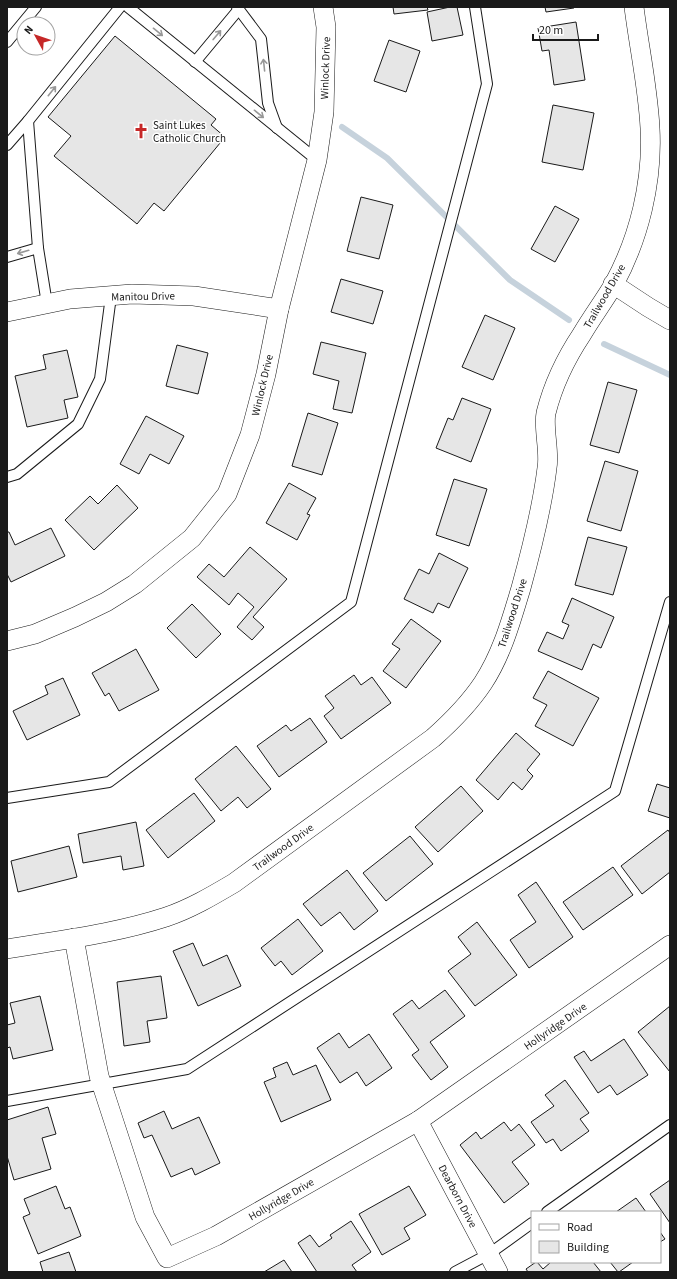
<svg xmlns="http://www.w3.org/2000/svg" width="677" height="1279" viewBox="0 0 677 1279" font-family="'Source Sans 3',sans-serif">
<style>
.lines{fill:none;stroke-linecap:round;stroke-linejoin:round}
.stream{stroke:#c6d2dc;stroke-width:6}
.building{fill:#e6e6e6;stroke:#1a1a1a}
.lane-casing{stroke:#1a1a1a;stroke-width:12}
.street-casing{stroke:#1a1a1a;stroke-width:20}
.lane{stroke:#fff;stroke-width:10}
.street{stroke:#fff;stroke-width:19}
.oneway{stroke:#989898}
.labels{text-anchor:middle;stroke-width:3;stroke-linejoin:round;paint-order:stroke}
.street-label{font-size:11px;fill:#1a1a1a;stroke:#fff}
.poi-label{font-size:11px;fill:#1a1a1a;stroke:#fff;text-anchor:start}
</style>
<rect width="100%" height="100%" fill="#fff"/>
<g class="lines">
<!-- stream -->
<g class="stream">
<polyline points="342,127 387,158 510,280 569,320"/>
<polyline points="604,344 670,375"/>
</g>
</g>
<!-- building -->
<g class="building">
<polygon points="393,7 427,7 428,10 394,14"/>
<polygon points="450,7 457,7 463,35 432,41 427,12"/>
<polygon points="545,7 574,7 574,8 546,12"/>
<polygon points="576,22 585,80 554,85 549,50 542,51 538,28"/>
<polygon points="115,36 216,119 211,125 225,137 164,211 154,203 137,224 54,156 71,136 48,117"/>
<polygon points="389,40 420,51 406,92 374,81"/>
<polygon points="553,105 594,113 583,170 542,162"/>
<polygon points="361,197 393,205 379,259 347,251"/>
<polygon points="555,206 579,219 555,262 531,249"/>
<polygon points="341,279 383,291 373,324 331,312"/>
<polygon points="485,315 515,328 493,380 462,367"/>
<polygon points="321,342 366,353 352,413 333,409 339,381 313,374"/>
<polygon points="177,345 208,353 198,394 166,386"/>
<polygon points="67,350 78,397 64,400 68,418 27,427 15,376 46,369 43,355"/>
<polygon points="608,382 637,390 619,453 590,445"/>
<polygon points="462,398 491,409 471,462 436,448 448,418 453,420"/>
<polygon points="308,413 338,423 322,475 292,466"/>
<polygon points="146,416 184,436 169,464 150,454 139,474 120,464"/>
<polygon points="605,461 638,471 621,531 587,521"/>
<polygon points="454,479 487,489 469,546 436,535"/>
<polygon points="289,483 316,498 307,514 310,515 297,540 266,523"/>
<polygon points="117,485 138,508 94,550 65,520 90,496 98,504"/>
<polygon points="51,528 65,556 11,582 7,574 7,532 9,532 15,545"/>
<polygon points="588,537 627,547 613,595 575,585"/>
<polygon points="250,547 287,579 253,617 264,627 252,640 237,627 254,607 238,593 229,605 197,577 209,564 224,577"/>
<polygon points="439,553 468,568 449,608 438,603 433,613 404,599 419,569 429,574"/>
<polygon points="572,598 614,617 601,648 593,644 582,670 538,651 547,632 563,639 569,625 562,622"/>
<polygon points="192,604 221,634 196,658 167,628"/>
<polygon points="411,619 441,641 406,688 383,671 400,649 392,644"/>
<polygon points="136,649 159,690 119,711 109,693 105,696 92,673"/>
<polygon points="548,671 599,698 573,746 535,726 547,705 533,698"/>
<polygon points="354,675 361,685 372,677 391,703 341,739 324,716 334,708 325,696"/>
<polygon points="63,678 80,715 27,740 13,711 48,694 45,686"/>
<polygon points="310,718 327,742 279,777 257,746 286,725 291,731"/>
<polygon points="516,733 540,754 527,770 533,776 522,790 513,782 498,800 476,780"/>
<polygon points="236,746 271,789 247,808 238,797 221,811 195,779"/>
<polygon points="657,784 670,788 670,818 648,811"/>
<polygon points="461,786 483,811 438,852 415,827"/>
<polygon points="194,793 215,821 168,858 146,830"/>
<polygon points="136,822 144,866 123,870 121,856 83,863 78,834"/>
<polygon points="668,830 670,833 670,872 642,894 621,866"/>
<polygon points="410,836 433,864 386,901 363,873"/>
<polygon points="69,846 77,877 18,892 11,861"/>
<polygon points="613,867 633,895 583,930 563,902"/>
<polygon points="347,870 378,911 354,930 340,912 321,926 303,904"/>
<polygon points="536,882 573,937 529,968 510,940 536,922 518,895"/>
<polygon points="298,919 323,951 292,975 281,961 275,966 261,948"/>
<polygon points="477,922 517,975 475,1006 448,971 471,954 458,937"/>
<polygon points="193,943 203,966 227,955 241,986 198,1006 173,951"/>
<polygon points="161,976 167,1018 147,1021 150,1042 124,1046 117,982"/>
<polygon points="445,990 465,1016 430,1042 448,1067 431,1080 412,1055 419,1050 393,1014 412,1000 419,1009"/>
<polygon points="40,996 53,1050 13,1059 10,1047 7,1048 7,1025 15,1023 10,1003"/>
<polygon points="670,1006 670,1072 638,1032"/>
<polygon points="339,1033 349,1048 369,1034 392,1068 366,1086 357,1072 340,1083 317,1048"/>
<polygon points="624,1039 648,1075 617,1095 610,1085 598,1093 574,1057 584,1051 591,1061"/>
<polygon points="287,1062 293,1075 316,1065 331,1100 281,1122 264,1082 276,1077 273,1068"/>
<polygon points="565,1080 589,1113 580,1119 589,1131 561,1151 553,1139 546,1143 531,1122 554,1106 545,1095"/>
<polygon points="48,1107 56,1134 42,1138 51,1169 14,1180 7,1156 7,1120"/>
<polygon points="164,1111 172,1129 199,1117 220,1163 195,1175 192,1168 171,1177 152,1135 144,1138 138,1123"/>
<polygon points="504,1122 511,1131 519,1124 535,1145 512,1162 529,1184 504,1203 460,1145 476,1132 481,1139"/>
<polygon points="670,1180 670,1223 650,1194"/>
<polygon points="56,1186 65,1209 70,1207 81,1236 38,1254 23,1217 30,1214 24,1199"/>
<polygon points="409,1186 426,1215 404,1228 410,1239 382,1255 359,1214"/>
<polygon points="636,1198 646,1212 616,1212"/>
<polygon points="351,1221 371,1252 352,1265 357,1272 317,1272 298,1243 310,1235 319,1247 332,1238 330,1235"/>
<polygon points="660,1232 665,1239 660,1242"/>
<polygon points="69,1252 76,1272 43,1272 40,1262"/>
<polygon points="284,1260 292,1272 264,1272"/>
<polygon points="536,1262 537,1262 543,1269 551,1262 593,1262 601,1272 528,1272 526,1269"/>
<polygon points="610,1262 633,1262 619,1272 618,1272"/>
</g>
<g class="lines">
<defs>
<g id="lane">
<polyline points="128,7 317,160"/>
<polyline points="237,7 261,39 268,103 277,128"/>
<polyline points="7,42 36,7"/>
<polyline points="195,62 239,9"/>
<polyline points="28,121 38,248 47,304"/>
<polyline points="7,145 28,121 120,7"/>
<polyline points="7,257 38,248"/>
<polyline points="7,477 17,474 78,424 100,379 111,296"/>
<polyline points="7,798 109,782 351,602 487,84 475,7"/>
<polyline points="7,1101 187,1069 615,791 670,602"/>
<polyline points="547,1212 670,1125"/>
<polyline points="455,1272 489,1254 532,1223"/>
</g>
<g id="street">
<polyline points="613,284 648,307 670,320"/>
<polyline points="7,312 70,299 132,294 194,296 279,309"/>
<polyline points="7,641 35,634 75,617 106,602 135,584 192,538 227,494 250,435 266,374 279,309 317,160 324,112 326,27 323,7"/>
<polyline points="74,938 99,1076 145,1217 167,1258 216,1236 418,1121 670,945"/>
<path d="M7,949C60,940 114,934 166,917C190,909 212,896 234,883L433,738C451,722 469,704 483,683C502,654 511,621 521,588C532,548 542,509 547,468C550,452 543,428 546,413C553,385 566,358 582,334C592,317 604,301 614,284C639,238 653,182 650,128C648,88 639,47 634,7"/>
<polyline points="418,1121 498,1272"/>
</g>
</defs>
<!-- lane casing -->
<use href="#lane" class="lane-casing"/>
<!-- street casing -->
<use href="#street" class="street-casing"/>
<!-- lane -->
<use href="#lane" class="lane"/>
<!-- street -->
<use href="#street" class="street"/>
</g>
<!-- one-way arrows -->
<defs><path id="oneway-shaft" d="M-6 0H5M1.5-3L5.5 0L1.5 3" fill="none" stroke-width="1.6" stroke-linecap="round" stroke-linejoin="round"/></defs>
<g class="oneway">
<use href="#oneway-shaft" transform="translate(158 32) rotate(39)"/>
<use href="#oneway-shaft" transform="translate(217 35) rotate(-50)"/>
<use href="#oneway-shaft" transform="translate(264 65) rotate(-96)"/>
<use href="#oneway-shaft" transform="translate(52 91) rotate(-51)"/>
<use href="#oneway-shaft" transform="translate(259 114) rotate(39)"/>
<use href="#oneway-shaft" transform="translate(23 252) rotate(164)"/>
</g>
<!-- icons -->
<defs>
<symbol id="church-bare" viewBox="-9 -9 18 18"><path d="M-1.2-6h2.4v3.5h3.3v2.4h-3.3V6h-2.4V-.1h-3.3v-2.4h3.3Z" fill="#c62828" stroke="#fff" stroke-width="2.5" paint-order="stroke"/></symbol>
</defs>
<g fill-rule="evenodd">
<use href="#church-bare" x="130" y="120" width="22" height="22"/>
</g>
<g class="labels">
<!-- street labels -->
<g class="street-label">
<text transform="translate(325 68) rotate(-88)" y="4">Winlock Drive</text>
<text transform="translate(143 296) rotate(-1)" y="4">Manitou Drive</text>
<text transform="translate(604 296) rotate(-60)" y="4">Trailwood Drive</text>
<text transform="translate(262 385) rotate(-77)" y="4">Winlock Drive</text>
<text transform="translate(512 613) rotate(-72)" y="4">Trailwood Drive</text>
<text transform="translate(283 847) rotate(-36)" y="4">Trailwood Drive</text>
<text transform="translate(555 1026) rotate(-35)" y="4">Hollyridge Drive</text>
<text transform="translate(458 1196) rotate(62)" y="4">Dearborn Drive</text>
<text transform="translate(281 1199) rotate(-30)" y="4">Hollyridge Drive</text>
</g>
<!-- poi labels -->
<g class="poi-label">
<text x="153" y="129">Saint Lukes<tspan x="153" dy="13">Catholic Church</tspan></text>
</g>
</g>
<!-- border -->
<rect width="677" height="1279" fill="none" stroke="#1a1a1a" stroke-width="16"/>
<!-- legend -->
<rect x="531" y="1211" width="130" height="52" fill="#ffffff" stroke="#a3a3a3"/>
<rect x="539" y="1224" width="20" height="6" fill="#ffffff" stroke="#a3a3a3"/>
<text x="567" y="1231" font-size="12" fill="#1a1a1a">Road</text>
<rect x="539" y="1241" width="20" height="12" fill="#e6e6e6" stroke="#a3a3a3"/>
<text x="567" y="1251" font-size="12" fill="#1a1a1a">Building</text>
<!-- north arrow -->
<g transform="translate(36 36) rotate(310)"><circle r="19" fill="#ffffff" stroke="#a3a3a3"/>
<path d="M0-3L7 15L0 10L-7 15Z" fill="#c62828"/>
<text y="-6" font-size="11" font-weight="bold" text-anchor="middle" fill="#1a1a1a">N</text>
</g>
<!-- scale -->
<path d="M533 34v6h65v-6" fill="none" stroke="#1a1a1a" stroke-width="2"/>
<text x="539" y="34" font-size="12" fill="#1a1a1a" stroke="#ffffff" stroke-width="3" paint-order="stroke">20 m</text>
</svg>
